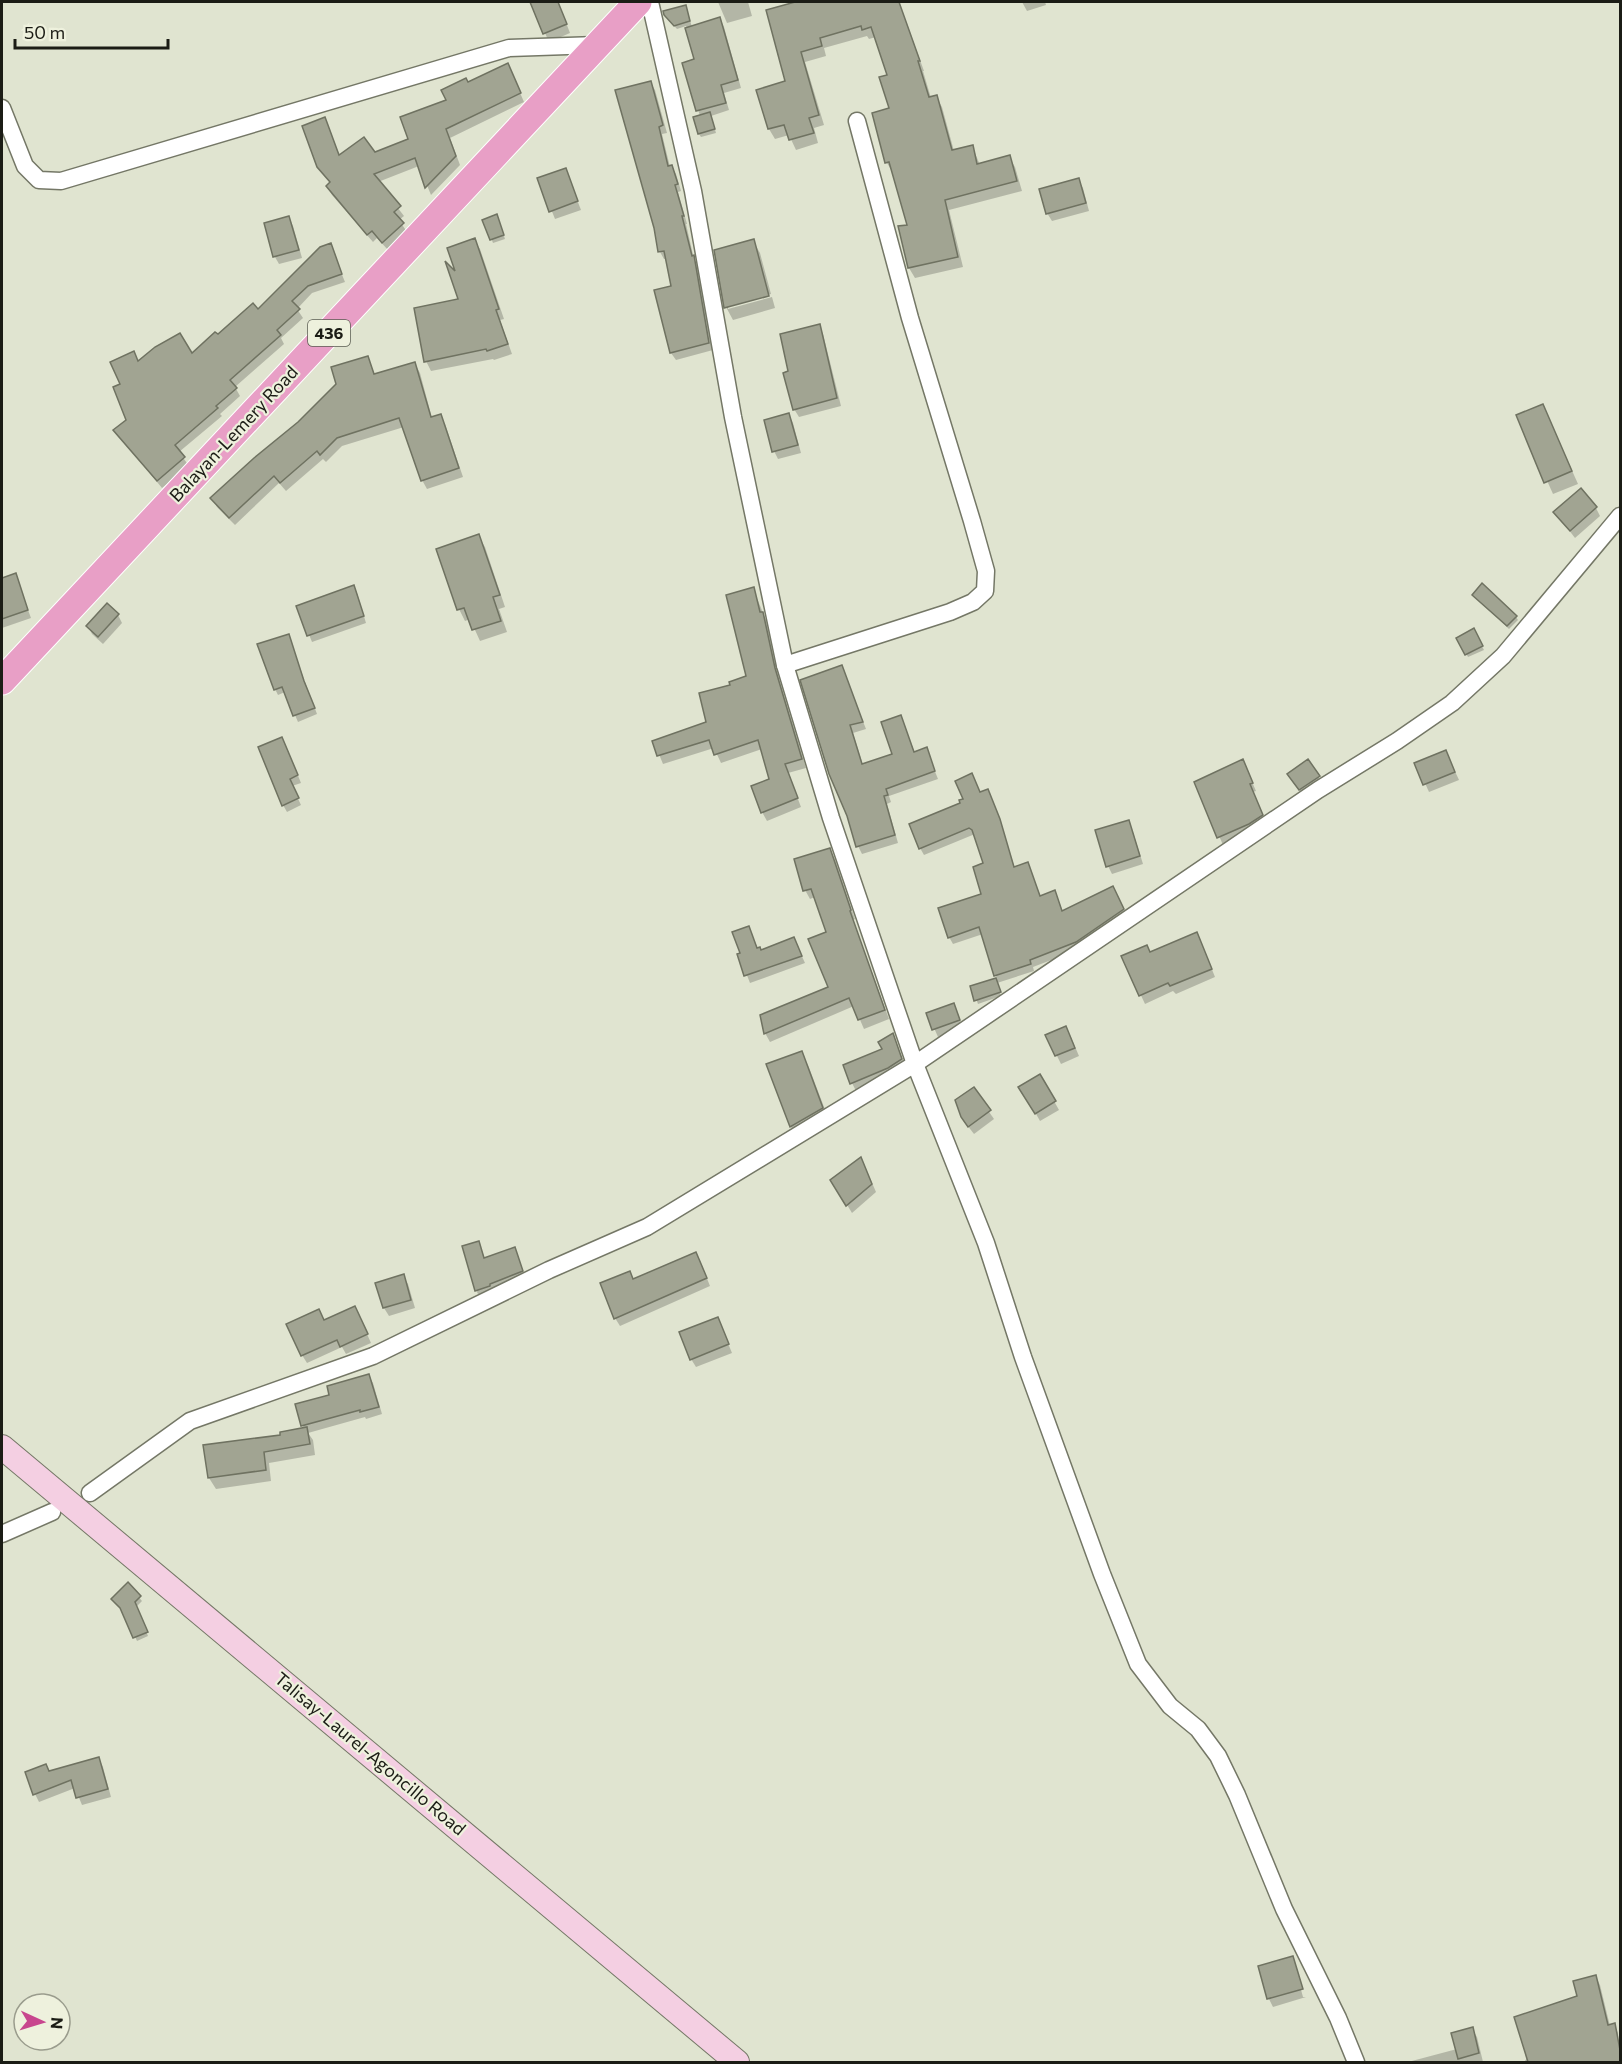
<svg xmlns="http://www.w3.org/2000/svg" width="1622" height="2064" viewBox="0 0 1622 2064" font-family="Commissioner,sans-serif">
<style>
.shadow{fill:#0003}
.building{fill:#a1a492;stroke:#6f7261;stroke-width:1.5}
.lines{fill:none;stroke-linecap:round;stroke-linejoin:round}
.street-casing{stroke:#747766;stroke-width:19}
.secondary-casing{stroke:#747766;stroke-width:26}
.primary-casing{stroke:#fff;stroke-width:29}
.street{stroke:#fff;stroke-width:16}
.secondary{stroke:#f4cfe2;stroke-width:24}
.primary{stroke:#e89fc6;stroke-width:27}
.labels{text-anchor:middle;stroke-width:4.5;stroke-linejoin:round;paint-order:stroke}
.shield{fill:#eef1dd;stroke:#5a5c51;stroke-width:1.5}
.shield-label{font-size:16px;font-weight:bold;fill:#1b1c15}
.street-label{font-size:18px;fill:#1b1c15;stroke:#eef1dd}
</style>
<rect width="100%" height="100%" fill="#e0e4d0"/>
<!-- shadow -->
<g class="shadow">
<polygon points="538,2 558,2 570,33 549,42 533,6 538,3"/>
<polygon points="718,2 748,2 752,16 727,23"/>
<polygon points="791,2 899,2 924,71 923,71 931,98 936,97 942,107 954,151 972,146 980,165 1009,157 1015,167 1022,191 949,210 963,267 915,278 909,268 900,228 908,226 893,173 887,163 874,114 890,109 889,76 876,37 869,39 867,36 824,48 826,56 805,62 824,125 814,128 818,143 796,150 789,135 775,139 769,129 758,91 787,82"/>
<polygon points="1022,2 1045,2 1046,5 1027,11"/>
<polygon points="687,10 692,27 720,19 724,27 741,88 724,93 729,110 711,116 716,133 701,137 699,134 700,116 684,64 696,60 686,26 677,29 668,19"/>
<polygon points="512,74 524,102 450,138 460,165 431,195 419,166 378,182 404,216 399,220 407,232 388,250 377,238 373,242 332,195 327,187 331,184 319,166 324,119 340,156 375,154 410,140 448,100 467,84"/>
<polygon points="650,82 655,90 667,133 662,134 670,167 671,166 676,174 681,191 678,192 687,224 686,224 694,259 697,264 713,350 676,360 671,353 656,291 672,288 667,259 664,259 660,252 655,228"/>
<polygon points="565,169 581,210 555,219 539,179"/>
<polygon points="1078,180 1083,188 1089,211 1052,221 1047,213"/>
<polygon points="289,218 293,226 302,258 279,264 275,257 266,224"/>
<polygon points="498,219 505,239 493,243 484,220"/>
<polygon points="474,240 480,249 504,319 500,320 512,354 494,360 493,359 431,371 426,361 460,300 459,277"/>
<polygon points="753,241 760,253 771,294 728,305 728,309 772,297 775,308 733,320 726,307"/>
<polygon points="330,245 345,282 312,293 297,309 303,318 281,338 284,344 235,387 240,396 220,414 222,416 179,452 189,466 162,488 115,431 128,420 122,385 138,361 192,356 217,336 258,311"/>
<polygon points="819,326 823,334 841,406 799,417 794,409 790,372"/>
<polygon points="368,358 375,375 415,364 420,373 432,418 440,416 445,424 463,477 427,489 422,480 404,427 342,446 326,462 323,459 286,491 279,483 235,525 217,507 212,498 299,423"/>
<polygon points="1543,405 1578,484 1553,494 1518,416"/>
<polygon points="789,415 793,423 801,453 778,459 774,451"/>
<polygon points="1596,508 1600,516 1575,538 1555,512"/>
<polygon points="478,536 485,547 505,607 499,609 507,632 480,641 470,619 465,621 459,609"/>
<polygon points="15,575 31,618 2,628 2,580"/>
<polygon points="753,589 767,622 779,678 806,768 788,773 801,807 767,821 762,812 771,780 762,749 721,763 714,748 663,764 654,742 708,723 732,686 747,677"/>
<polygon points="357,593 366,623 312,642 298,607"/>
<polygon points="1473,595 1516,617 1518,620 1509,629"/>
<polygon points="118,615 122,623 103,644 92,634 88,626"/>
<polygon points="1473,630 1484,650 1468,657 1458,638"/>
<polygon points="288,636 317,714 298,722 285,692 278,695 275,689"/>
<polygon points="841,666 866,729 853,733 863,765 894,755 900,717 915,753 926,749 938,779 889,796 891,802 887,804 898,843 862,854 858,846"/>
<polygon points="286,746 301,783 292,786 301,805 287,812 283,805"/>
<polygon points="1446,752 1459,780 1429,792 1416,763"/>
<polygon points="1243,761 1256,791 1253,792 1266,823 1223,845 1196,782"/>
<polygon points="1308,761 1323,785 1304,797 1294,782"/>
<polygon points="981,793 991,798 1015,868 1027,864 1041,897 1058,899 1063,912 1117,895 1127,917 1080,949 1033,967 1034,971 997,983 1001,996 978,1004 972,987 997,979 983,934 953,944 949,937 983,895 984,864 975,834 924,855 920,848 962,804"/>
<polygon points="1128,822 1132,829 1143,864 1112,874 1108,866"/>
<polygon points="830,850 835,859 855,919 853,920 889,1019 864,1029 854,1006 770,1042 765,1033 762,1015 830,988 828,933 815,897 810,899 805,890"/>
<polygon points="748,928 758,949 761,952 794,939 805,963 750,983 739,955 742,954"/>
<polygon points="1201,942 1215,977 1176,994 1173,991 1145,1004 1123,957"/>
<polygon points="954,1005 963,1028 938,1037 928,1014"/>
<polygon points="893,1035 906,1068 856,1091 852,1083 884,1050"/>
<polygon points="1070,1035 1079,1056 1061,1064 1047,1036"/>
<polygon points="801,1052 808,1065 829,1120 798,1139 791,1127 768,1065"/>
<polygon points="1040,1076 1059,1110 1040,1121 1021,1087"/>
<polygon points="973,1089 994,1119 974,1134 967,1125"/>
<polygon points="865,1167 876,1192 852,1213 832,1180"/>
<polygon points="479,1243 485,1259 517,1255 525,1277 479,1296 476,1290"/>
<polygon points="700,1261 710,1286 620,1326 615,1318 630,1273 634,1280"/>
<polygon points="403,1276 408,1284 415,1308 389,1316 384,1308 377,1284"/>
<polygon points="359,1316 371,1343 346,1354 342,1347 307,1363 302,1355 324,1322"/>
<polygon points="718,1319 732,1353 696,1367 691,1359"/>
<polygon points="369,1376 373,1383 382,1414 366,1419 365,1417 308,1433 313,1440 315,1455 269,1463 271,1481 216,1489 209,1478 282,1436 304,1429 297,1405 331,1397"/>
<polygon points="128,1585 142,1601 136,1607 148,1636 137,1641 123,1611"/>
<polygon points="99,1759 103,1767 111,1797 82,1805 75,1788 39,1802 35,1794 46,1765 50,1772"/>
<polygon points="1292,1958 1296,1964 1294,1964 1303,1997 1306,1997 1273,2007 1269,1999 1260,1967"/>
<polygon points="1596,1977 1600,1985 1610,2026 1614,2025 1618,2033 1620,2062 1524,2062"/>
<polygon points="1472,2029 1477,2037 1483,2062 1408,2062 1457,2049"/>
</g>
<!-- building -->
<g class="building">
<polygon points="530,2 558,2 567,24 543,34"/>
<polygon points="795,2 899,2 920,61 918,61 929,97 937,95 952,150 973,145 977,164 1010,155 1017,181 945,200 958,257 908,268 898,226 907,225 889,162 885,163 872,113 889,108 879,77 887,75 871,27 862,30 861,26 820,38 822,46 801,52 819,115 809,118 814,133 789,140 784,125 768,129 756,90 785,81 766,10"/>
<polygon points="686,5 690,21 674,26 664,15 663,11"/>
<polygon points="720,17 738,80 721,85 726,103 696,111 682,63 694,59 685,28"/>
<polygon points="508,63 521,93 446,129 456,156 425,188 415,158 374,174 401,206 394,212 404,223 382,243 372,231 367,235 326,186 330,182 317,167 302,126 325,117 339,155 364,137 375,152 408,139 400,117 446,100 441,90 466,78 468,82"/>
<polygon points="651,81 663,125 659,127 668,166 672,165 678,184 675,185 684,216 682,216 692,256 694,255 709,343 670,353 654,290 671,286 664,251 658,252 654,228 615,90"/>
<polygon points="710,112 715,129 698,134 693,117"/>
<polygon points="566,168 578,201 549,212 537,178"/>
<polygon points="1079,178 1086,203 1046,214 1039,189"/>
<polygon points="497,214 504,235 490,240 482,220"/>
<polygon points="289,216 299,250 273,257 264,223"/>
<polygon points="475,238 499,309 496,310 508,344 487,351 486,349 424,362 414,308 458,299 445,261 455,271 447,248"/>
<polygon points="754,239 769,296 724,308 714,250"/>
<polygon points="331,243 342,274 308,286 292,301 300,309 277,330 281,335 230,380 237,388 216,406 218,408 175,445 185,457 157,481 113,430 126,420 113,387 120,384 110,362 134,351 138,361 155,347 180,333 192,353 215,332 218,334 253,303 258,309 320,247"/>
<polygon points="820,324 837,398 793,410 783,373 788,371 780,334"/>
<polygon points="368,356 374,374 415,362 431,417 441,414 459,468 421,481 399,418 337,438 320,455 317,451 280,483 274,476 229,518 210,498 254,458 298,422 336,384 331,367"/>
<polygon points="1543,404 1572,471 1544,483 1516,415"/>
<polygon points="789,413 798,445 772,452 764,420"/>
<polygon points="1581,488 1597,507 1570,531 1553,512"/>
<polygon points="479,534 500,595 493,597 501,621 472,630 464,608 457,610 436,549"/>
<polygon points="16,573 28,610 2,619 2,578"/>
<polygon points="1482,583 1517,616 1507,626 1472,595"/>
<polygon points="354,585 364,616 307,636 296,606"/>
<polygon points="754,587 760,612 763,612 775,668 802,759 785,764 798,798 761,813 751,786 769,779 758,740 714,755 709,740 657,756 652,741 706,722 699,693 730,685 729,682 746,676 726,595"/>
<polygon points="107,603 119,614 98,637 86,626"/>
<polygon points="1474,628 1483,646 1465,655 1456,638"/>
<polygon points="289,634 304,681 315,708 293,716 282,687 274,690 257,644"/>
<polygon points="842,665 863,722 850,725 862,764 892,754 881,722 901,715 914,752 927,747 935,771 886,789 888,795 884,796 895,835 856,847 847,816 829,774 800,680"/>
<polygon points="282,737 298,775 290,779 299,798 282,806 258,747"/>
<polygon points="1446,750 1455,772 1423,785 1414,763"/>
<polygon points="1243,759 1253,783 1250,784 1263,815 1249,824 1217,838 1194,782"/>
<polygon points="1308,759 1320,776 1299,790 1287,774"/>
<polygon points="972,773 980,792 988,789 1000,819 1014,867 1028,862 1040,896 1055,890 1062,911 1113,886 1124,909 1076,942 1030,960 1031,964 994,976 979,927 948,938 938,908 981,894 973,867 983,863 972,830 969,828 919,849 909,824 960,803 959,800 963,799 955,781"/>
<polygon points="1129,820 1140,856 1106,867 1095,830"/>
<polygon points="830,848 851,910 850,911 885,1010 858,1020 849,998 764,1034 760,1015 828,987 808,939 826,932 811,889 803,891 794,859"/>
<polygon points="749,926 757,948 760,947 761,950 794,937 802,956 744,976 737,954 740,953 732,932"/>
<polygon points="1197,932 1212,969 1170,986 1168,983 1139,996 1121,956 1147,945 1150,952"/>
<polygon points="996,978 1001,992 974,1001 970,986"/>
<polygon points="954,1003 960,1020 932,1030 926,1013"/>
<polygon points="1066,1026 1075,1048 1055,1056 1045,1035"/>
<polygon points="893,1033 902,1059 888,1068 850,1084 843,1065 882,1049 878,1042"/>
<polygon points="802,1051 823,1108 790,1127 766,1064"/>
<polygon points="1040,1074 1056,1101 1035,1114 1018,1087"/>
<polygon points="974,1087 991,1110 968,1127 961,1117 955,1100"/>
<polygon points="861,1157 872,1184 846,1206 830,1180"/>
<polygon points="479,1241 484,1258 515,1247 523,1271 490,1284 490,1286 475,1291 462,1246"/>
<polygon points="696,1252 707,1278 614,1319 600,1283 630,1271 633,1279"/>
<polygon points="404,1274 411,1300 383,1308 375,1283"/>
<polygon points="355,1306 368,1334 340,1347 337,1340 301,1356 286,1324 319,1309 324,1320"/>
<polygon points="718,1317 729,1344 690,1360 679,1332"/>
<polygon points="369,1374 379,1407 360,1412 360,1410 301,1426 295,1404 329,1395 327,1386"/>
<polygon points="307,1427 310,1444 264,1452 266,1470 208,1478 203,1445 280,1435 280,1432"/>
<polygon points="128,1582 141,1596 135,1602 148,1632 133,1638 120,1608 111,1599"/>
<polygon points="99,1757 108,1789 76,1798 71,1780 33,1795 25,1772 46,1764 49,1771"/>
<polygon points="1293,1956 1303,1989 1267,1999 1258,1966"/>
<polygon points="1596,1975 1608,2025 1615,2023 1620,2050 1620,2062 1528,2062 1514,2017 1577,1996 1573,1981"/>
<polygon points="1473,2027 1479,2053 1458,2059 1451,2033"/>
</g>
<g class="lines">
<defs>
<g id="street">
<polyline points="650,2 693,191 733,417 785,665 831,818 891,994 915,1064 986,1243 1023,1357 1102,1574 1138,1664 1170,1706 1198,1729 1218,1756 1237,1795 1284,1909 1338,2018 1356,2062"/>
<polyline points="2,108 25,166 39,180 61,181 509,48 597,45"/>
<polyline points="785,665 950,612 973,602 985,591 986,571 972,521 910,318 857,121"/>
<polyline points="90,1493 190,1421 373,1356 549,1270 647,1227 915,1064 1318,790 1397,741 1452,703 1503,656 1620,516"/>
<polyline points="2,1534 52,1512"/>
</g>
<polyline id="secondary" points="2,1447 737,2062"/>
<polyline id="primary" points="2,681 638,2"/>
</defs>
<!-- street casing -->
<use href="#street" class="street-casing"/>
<!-- secondary casing -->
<use href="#secondary" class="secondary-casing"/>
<!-- primary casing -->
<use href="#primary" class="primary-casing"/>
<!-- street -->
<use href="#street" class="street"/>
<!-- secondary -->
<use href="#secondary" class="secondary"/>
<!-- primary -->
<use href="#primary" class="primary"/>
</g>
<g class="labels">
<!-- shield labels -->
<rect class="shield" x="308" y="320" width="42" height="26" rx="4.5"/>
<g class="shield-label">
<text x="329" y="339">436</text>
</g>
<!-- street labels -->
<g class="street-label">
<text transform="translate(234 434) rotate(-47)" y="6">Balayan-Lemery Road</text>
<text transform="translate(370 1754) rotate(40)" y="6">Talisay-Laurel-Agoncillo Road</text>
</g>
</g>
<!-- border -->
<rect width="1622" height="2064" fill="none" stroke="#1b1c15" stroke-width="6"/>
<!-- north arrow -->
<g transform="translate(42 2022) rotate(94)"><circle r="28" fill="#eef1dd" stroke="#9a9c8d" stroke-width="1.5"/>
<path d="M0-4.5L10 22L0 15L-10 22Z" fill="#c8468e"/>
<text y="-9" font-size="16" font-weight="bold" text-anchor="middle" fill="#1b1c15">N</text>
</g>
<!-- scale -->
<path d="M15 39v9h153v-9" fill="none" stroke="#1b1c15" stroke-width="3"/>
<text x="24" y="39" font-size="18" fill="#1b1c15" stroke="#eef1dd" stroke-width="4.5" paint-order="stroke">50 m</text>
</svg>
